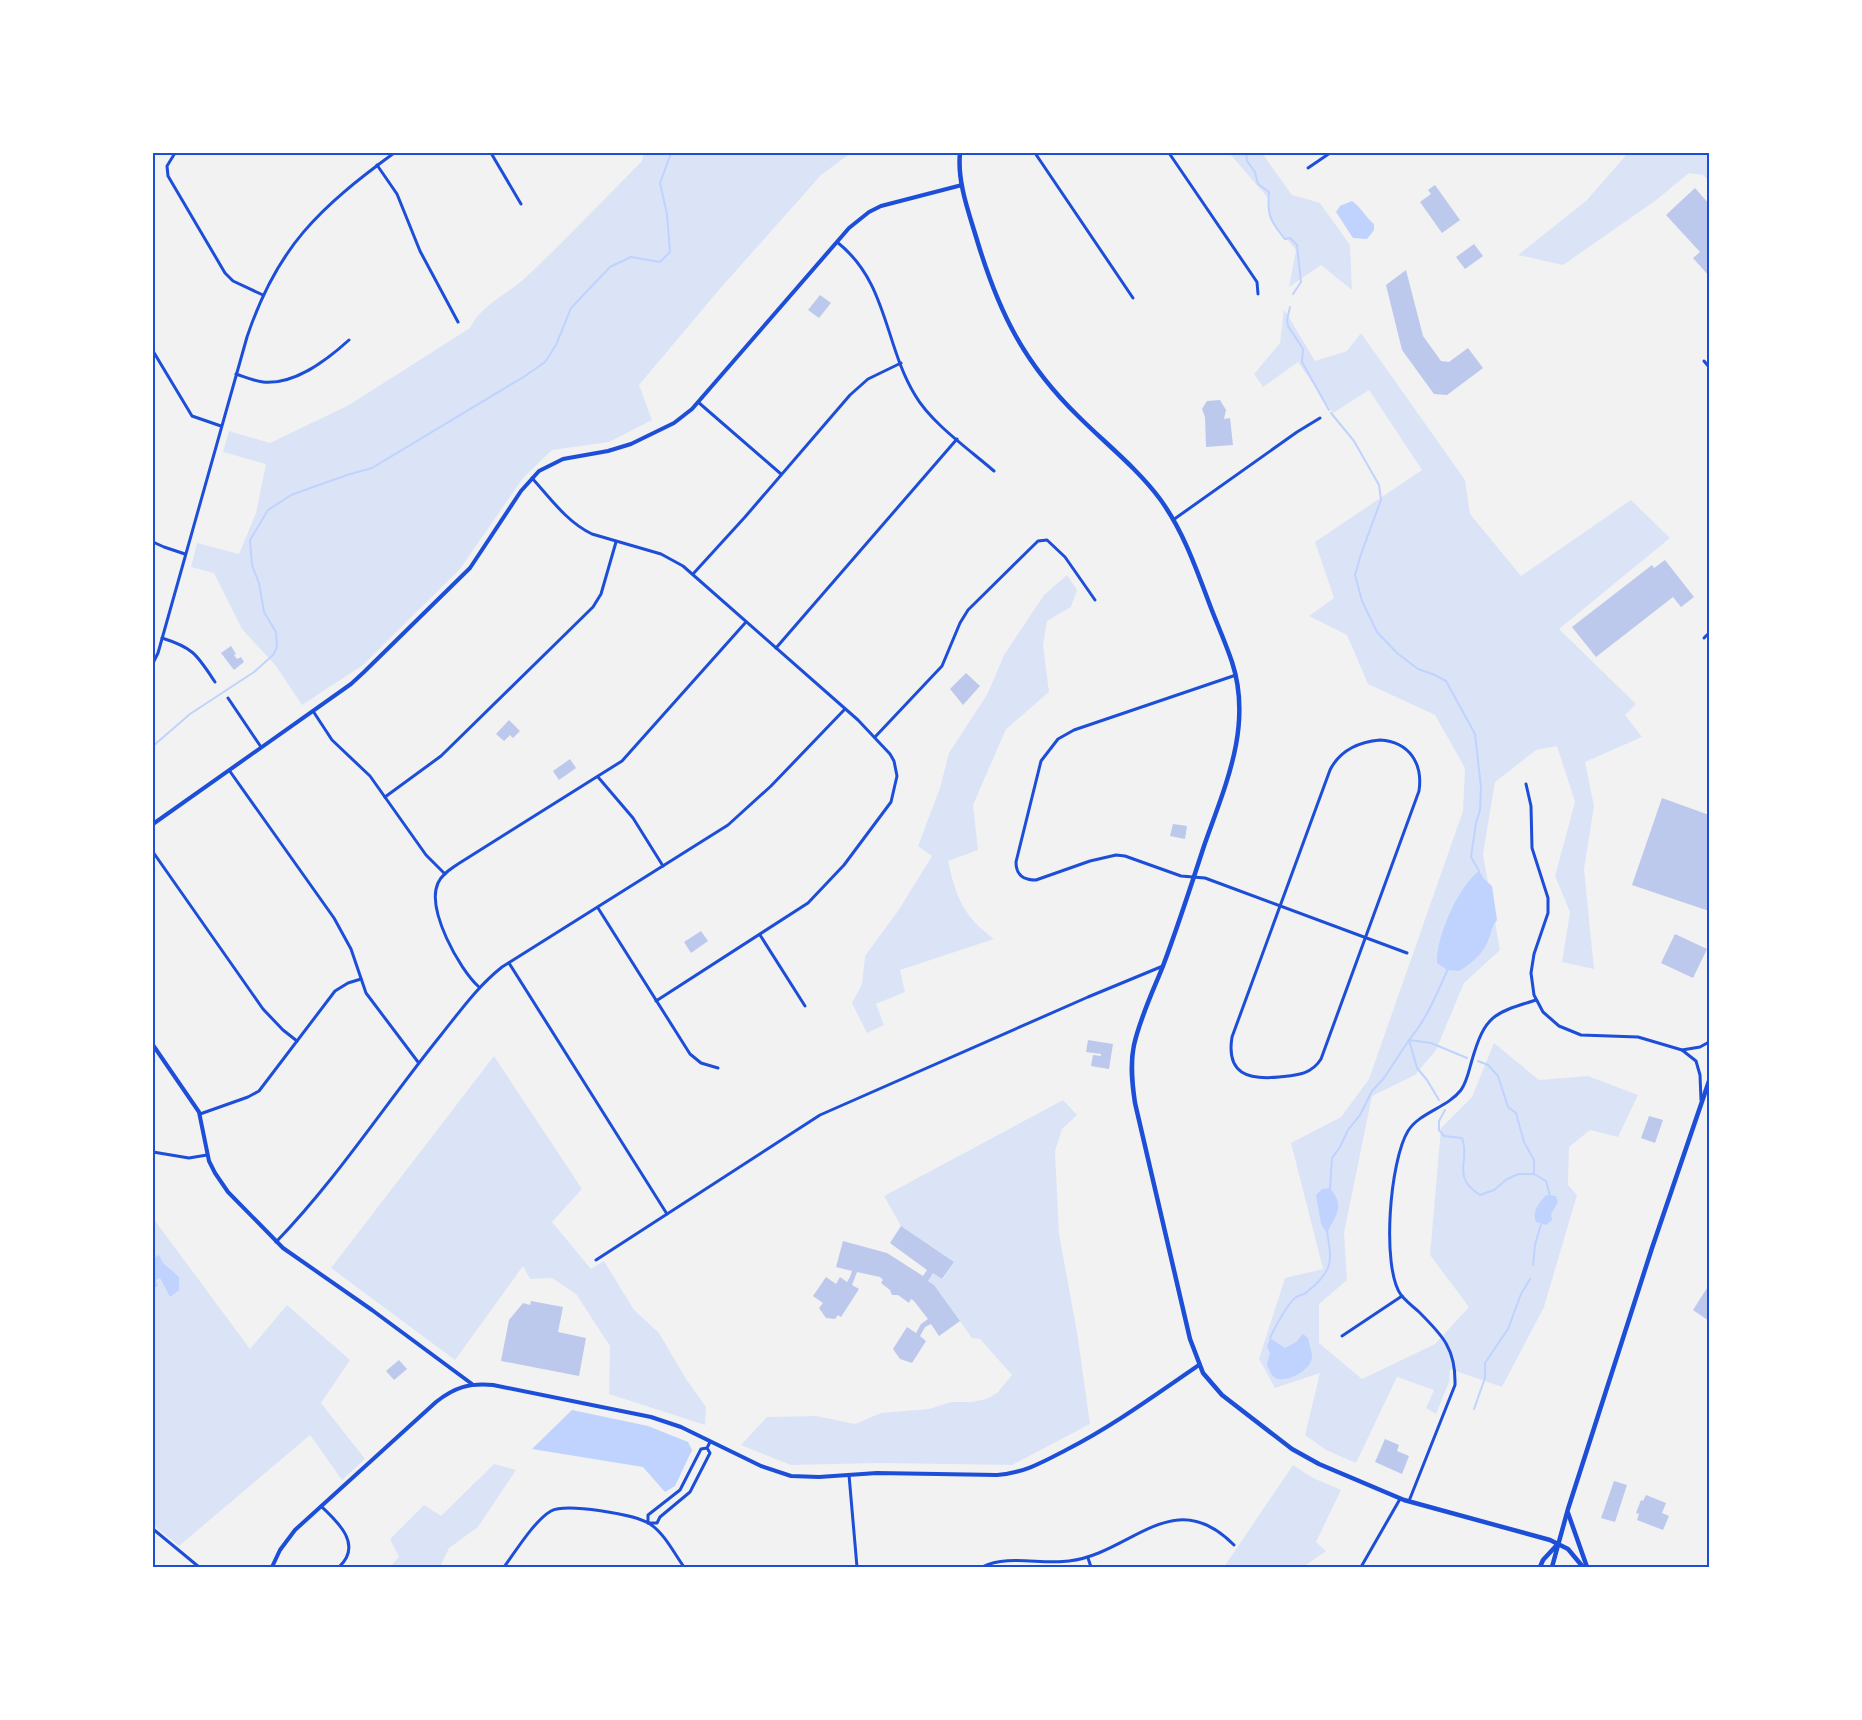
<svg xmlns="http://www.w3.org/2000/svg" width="1862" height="1720" viewBox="0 0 1862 1720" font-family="'IBM Plex Sans',sans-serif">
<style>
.green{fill:#dbe4f7}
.water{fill:#bfd3fe}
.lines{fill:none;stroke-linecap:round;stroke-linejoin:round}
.stream{stroke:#bfd3fe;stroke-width:2}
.building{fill:#bdc9ec}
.minor{stroke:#1d4ed8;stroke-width:3}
.tertiary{stroke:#1d4ed8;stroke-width:4}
.primary{stroke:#1d4ed8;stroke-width:4.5}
.neatline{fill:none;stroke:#1d4ed8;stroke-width:2}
</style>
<rect width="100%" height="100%" fill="#f2f2f2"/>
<!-- green -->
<g class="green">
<path d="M644,153H851L821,175L718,291L639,385L652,420L609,442L552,450L523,478L460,569L363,665L302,705L276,666L242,629L214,573L191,567L197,543L239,554L256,513L266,464L223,452L229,431L270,443L349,405L470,328C480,306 506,295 524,279C565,241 603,200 642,161Z"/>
<polygon points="1229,153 1262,153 1292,195 1320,203 1350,245 1352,290 1321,265 1289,287 1296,250 1270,219 1269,199"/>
<polygon points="1628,153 1709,153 1709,181 1703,175 1689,173 1655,201 1563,265 1518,255 1586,201"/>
<polygon points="1284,309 1315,361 1347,351 1361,333 1465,480 1470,514 1521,576 1631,500 1670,538 1559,629 1636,704 1625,715 1642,737 1585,762 1594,806 1584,869 1594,969 1562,962 1570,912 1555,876 1575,802 1557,746 1536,750 1495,782 1483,854 1500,950 1464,983 1436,1050 1415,1075 1372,1096 1344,1233 1347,1280 1319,1304 1319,1343 1362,1379 1435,1344 1469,1307 1430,1255 1441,1128 1472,1097 1494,1043 1539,1080 1588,1076 1638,1095 1618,1137 1590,1130 1569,1147 1568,1185 1577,1195 1544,1307 1502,1387 1450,1369 1449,1382 1436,1414 1426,1408 1434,1390 1397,1377 1356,1463 1326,1450 1305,1435 1320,1373 1275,1388 1259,1359 1285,1278 1323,1269 1291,1143 1341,1117 1369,1079 1463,811 1465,768 1435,715 1368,684 1347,635 1309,616 1334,598 1315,542 1422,470 1369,390 1333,413 1298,362 1263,387 1254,374 1280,343"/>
<path d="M1067,575L1077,590L1071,607L1047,621L1043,645L1049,692L1006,729L973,805L978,850L948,861C956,897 963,916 994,939L900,970L905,992L876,1004L884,1025L867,1033L852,1003L862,984L865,956L898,911L932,856L918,846L940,788L949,753L988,693L1004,655L1044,595Z"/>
<polygon points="494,1056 582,1189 552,1222 591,1269 604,1261 634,1310 659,1333 686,1379 706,1407 705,1425 609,1394 610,1346 576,1294 552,1278 530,1279 523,1266 455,1360 331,1268"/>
<polygon points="1063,1100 1077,1115 1062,1129 1055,1151 1059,1234 1077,1332 1090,1424 1012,1465 880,1463 791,1465 741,1445 767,1417 816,1416 855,1424 881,1413 929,1409 951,1402 972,1402 986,1399 997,1393 1012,1375 980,1339 972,1338 934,1285 928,1281 933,1273 943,1279 954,1262 901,1226 884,1196"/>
<polygon points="153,1218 250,1349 287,1305 350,1360 321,1403 365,1459 342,1480 310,1435 179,1546 153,1525"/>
<polygon points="494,1464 516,1470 478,1527 449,1548 440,1567 390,1567 399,1557 390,1539 424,1505 441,1516"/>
<polygon points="1293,1465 1313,1478 1341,1490 1316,1542 1326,1551 1303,1567 1224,1567"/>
</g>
<!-- water -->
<g class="water">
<path d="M1352,201C1362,208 1366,218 1374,224V230L1367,239L1353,238L1336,212L1340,206Z"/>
<path d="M1479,871L1485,880L1492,886L1497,920C1490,929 1491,937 1485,947C1479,957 1469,965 1459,971L1447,970L1437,963C1436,937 1458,887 1479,871Z"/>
<path d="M1330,1188C1345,1207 1337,1213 1327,1233L1321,1224L1316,1195L1322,1189Z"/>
<path d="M1546,1195L1556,1196L1558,1202L1551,1214L1552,1220L1546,1225L1536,1222C1532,1210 1539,1203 1546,1195Z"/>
<polygon points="159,1255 163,1263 179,1277 179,1290 170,1297 160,1278 156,1280 158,1286 153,1288 153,1258"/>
<path d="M1303,1334L1308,1338C1309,1344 1312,1351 1312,1357C1311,1370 1290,1381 1278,1379C1272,1378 1269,1370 1267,1364L1270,1353L1267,1347L1270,1338L1285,1348L1296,1342Z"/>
<polygon points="572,1410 648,1426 688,1442 692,1450 675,1486 665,1492 643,1467 532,1449"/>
</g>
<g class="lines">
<!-- stream -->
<g class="stream">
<path d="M1246,153L1247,161L1255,172L1258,184L1269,192C1267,215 1270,221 1285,239L1290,238L1297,245L1301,282L1293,294"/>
<polyline points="1290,307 1287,320 1288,326 1303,349 1302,362 1329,410"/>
<polyline points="1331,413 1354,441 1379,485 1381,500 1361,554 1355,575 1362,601 1377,632 1397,653 1418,669 1435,675 1446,681 1475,734 1481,787 1480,810 1476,823 1471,857 1479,871"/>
<polyline points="153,746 190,714 254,672 273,655 277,647 276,632 264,612 259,583 252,565 250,540 268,510 291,495 347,475 372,468 525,376 545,362 556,345 571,308 610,267 631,257 660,262 670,252 667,214 660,183 671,153"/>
<polyline points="1478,1061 1488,1065 1498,1076 1508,1107 1516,1113 1524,1142 1534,1160 1534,1174"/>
<path d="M1439,1100L1427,1080L1417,1068L1409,1040C1427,1019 1436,995 1448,969"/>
<path d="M1445,1110L1439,1121V1130L1444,1136L1462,1138C1471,1161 1450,1176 1480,1195L1494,1190L1507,1179L1519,1174H1534L1546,1181L1550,1196"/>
<polyline points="1330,1189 1332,1158 1340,1147 1348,1130 1360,1115 1372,1091 1384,1078 1409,1040 1431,1043 1467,1058"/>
<polyline points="1533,1265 1535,1245 1541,1224"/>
<path d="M1270,1338C1274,1329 1288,1303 1295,1298C1298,1295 1304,1295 1307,1292C1334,1270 1332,1262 1327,1231"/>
<polyline points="1474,1409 1485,1378 1485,1363 1508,1329 1521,1294 1530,1279"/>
</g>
</g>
<!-- building -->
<g class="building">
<polygon points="1435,185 1460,220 1442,233 1420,202 1431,194 1428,190"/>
<polygon points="1695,188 1709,204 1709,276 1693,258 1700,252 1666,215"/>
<polygon points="1474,244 1483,256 1465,269 1456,257"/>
<polygon points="1406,270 1423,336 1441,361 1449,362 1468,348 1483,368 1447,395 1434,394 1402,350 1386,285"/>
<polygon points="820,295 831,303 819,318 808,310"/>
<polygon points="1220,400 1226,410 1224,419 1230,418 1233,445 1206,447 1205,417 1202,409 1207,401"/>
<polygon points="1665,560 1694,597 1681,607 1673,597 1596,657 1572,627 1652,565 1654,568"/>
<polygon points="231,646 236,654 234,655 237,659 241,657 244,662 234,670 221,653"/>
<polygon points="966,673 980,686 963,705 950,689"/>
<polygon points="509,720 520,731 513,738 510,735 504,741 496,734"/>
<polygon points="570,759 576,768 559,780 553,771"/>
<polygon points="1662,798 1709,815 1709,911 1632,885"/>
<polygon points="1173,824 1187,826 1185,839 1170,836"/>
<polygon points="701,931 708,941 691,953 684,942"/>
<polygon points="1675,934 1707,949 1693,978 1661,963"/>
<polygon points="1088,1040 1113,1044 1109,1069 1091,1066 1093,1055 1101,1056 1101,1054 1086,1052"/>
<polygon points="1649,1116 1663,1120 1655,1143 1641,1138"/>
<polygon points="901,1226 954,1262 942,1279 933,1273 928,1281 934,1285 960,1321 939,1336 931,1324 925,1327 920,1336 926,1341 912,1363 900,1359 893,1349 907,1327 916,1333 921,1324 928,1319 914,1301 911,1299 909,1303 898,1295 892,1295 890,1290 881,1283 883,1280 880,1277 857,1272 852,1285 859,1289 841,1317 838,1315 835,1319 826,1318 819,1308 823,1303 813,1296 826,1277 836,1284 840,1277 847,1282 850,1277 852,1271 836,1267 843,1241 887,1253 923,1276 927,1270 890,1243"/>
<polygon points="1709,1285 1709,1321 1693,1310"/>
<polygon points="531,1301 563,1307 558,1332 586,1338 579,1376 501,1361 509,1320 523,1303 530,1305"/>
<polygon points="399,1360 407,1369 394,1380 386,1371"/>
<polygon points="1385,1439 1399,1445 1397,1451 1409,1456 1402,1474 1375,1462"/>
<polygon points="1614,1481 1627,1485 1615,1522 1601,1518"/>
<polygon points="1646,1495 1666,1503 1662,1513 1669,1516 1663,1530 1637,1520 1639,1514 1636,1513 1641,1500 1643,1501"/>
</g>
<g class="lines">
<!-- minor -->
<g class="minor">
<polyline points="175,153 167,166 168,176 225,273 233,281 263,295"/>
<polyline points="491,153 521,204"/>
<polyline points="1035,153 1133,298"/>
<polyline points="1169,153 1257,282 1258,294"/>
<polyline points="377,165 397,194 420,251 458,322"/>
<polyline points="1308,168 1330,153"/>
<path d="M837,242C888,282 884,344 915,395C931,423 970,450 994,471"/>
<polyline points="153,351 192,416 221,426"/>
<polyline points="1704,361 1709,367"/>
<path d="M236,374C245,377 254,381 263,382C295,385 327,360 349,340"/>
<polyline points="698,402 781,474"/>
<path d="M532,478C550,498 567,522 592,534L661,554L683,566L858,720L890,754L894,761L897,776L891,802L844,865L808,903L656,1001"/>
<polyline points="1173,520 1297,432 1320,418"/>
<polyline points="153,542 164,547 185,554"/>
<polyline points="693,574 745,517 850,395 868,379 901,363"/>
<path d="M162,638C194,648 197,655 215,682"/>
<polyline points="1704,638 1709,633"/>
<polyline points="776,648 957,439"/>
<path d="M153,663L158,653L247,337C277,247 319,208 394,153"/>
<path d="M1236,675L1074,730L1058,739L1041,761L1016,862C1016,875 1023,880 1036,880L1090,861L1116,855L1125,856L1181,876L1205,878L1407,953"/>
<polyline points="228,698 261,747"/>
<polyline points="313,711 332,740 370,776 426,855 445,874"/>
<polyline points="875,737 942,666 960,623 968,610 1038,541 1047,540 1065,557 1095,600"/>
<path d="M1380,740C1410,742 1423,764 1419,791L1321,1059C1311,1075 1296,1075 1279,1077C1248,1080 1226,1074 1232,1037L1330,770C1340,750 1359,742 1380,740Z"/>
<polyline points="229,770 334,918 351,949 366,993 418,1062"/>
<polyline points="598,777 633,818 663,866"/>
<polyline points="1526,784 1531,806 1532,848 1548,898 1548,913 1534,954 1531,973 1534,995 1543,1012 1559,1026 1581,1035 1638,1037 1682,1050 1696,1061 1700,1075 1701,1100"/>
<polyline points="385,797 441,756 593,607 601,594 616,542"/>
<polyline points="153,852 263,1009 283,1030 297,1041"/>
<polyline points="598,908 690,1054 701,1063 718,1068"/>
<polyline points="760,935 805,1006"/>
<polyline points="509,963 667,1214"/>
<path d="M479,987C459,969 426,909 438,883C442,874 451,869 458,864L622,761L746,622"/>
<polyline points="1682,1050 1700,1047 1709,1042"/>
<polyline points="200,1114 248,1097 259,1091 335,991 348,983 361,979"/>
<polyline points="153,1152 189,1158 207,1155"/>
<path d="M276,1242C337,1179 386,1103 441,1035C461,1010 477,987 502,967L728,825L771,786L845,709"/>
<polyline points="596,1260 820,1115 1088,997 1163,966"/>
<polyline points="1342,1336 1402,1296"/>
<polyline points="707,1448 701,1449 680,1490 648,1515 648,1523 657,1523 660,1517 690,1492 710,1453 707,1448 710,1442"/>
<polyline points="849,1475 857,1567"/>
<path d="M1409,1501L1455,1385C1456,1348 1442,1335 1418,1311C1412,1306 1406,1301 1401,1295C1381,1267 1390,1160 1408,1131C1420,1112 1447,1108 1461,1090C1467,1082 1469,1070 1472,1060C1485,1015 1494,1013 1536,1000"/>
<path d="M321,1506C338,1522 363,1545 339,1567"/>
<polyline points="153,1529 199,1567"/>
<polyline points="1088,1558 1091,1567"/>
<path d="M504,1567C516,1551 534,1521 551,1511C566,1503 635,1514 650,1524C664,1533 674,1553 684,1567"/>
<path d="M982,1567C1008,1554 1041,1565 1069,1561C1131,1554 1173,1483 1234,1545"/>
<polyline points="1361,1567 1400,1499"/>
</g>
<!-- tertiary -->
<g class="tertiary">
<polyline points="153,824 351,684 364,672 470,568 521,491 539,471 563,459 608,451 631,444 674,423 692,409 849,228 869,212 881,206 962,185"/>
<polyline points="153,1045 199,1112 209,1161 215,1173 228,1192 283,1248 372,1310 472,1384"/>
<path d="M272,1567L280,1550L295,1530L436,1402C455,1387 469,1383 493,1385L651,1417L681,1427L761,1466L791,1476L819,1477L877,1473L997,1475C1024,1473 1043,1462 1066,1450C1113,1426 1155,1395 1199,1365"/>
</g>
<!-- primary -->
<g class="primary">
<path d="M960,153C957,182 969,213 977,240C999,313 1024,363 1078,416C1105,443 1137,468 1160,499C1184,532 1197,571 1211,608C1218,626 1226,644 1232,662C1253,726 1225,786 1204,846C1191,886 1178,926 1163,966C1153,991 1140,1018 1134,1045C1130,1064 1132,1083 1135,1103L1190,1339L1203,1373L1222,1395L1292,1449L1319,1464L1404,1500L1550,1540L1568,1549L1583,1567"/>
<polyline points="1568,1513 1587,1567"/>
<polyline points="1540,1567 1543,1560 1556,1546"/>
<polyline points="1552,1567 1568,1509 1652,1248 1709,1081"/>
</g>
</g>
<!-- border -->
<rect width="1862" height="1720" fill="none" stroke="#ffffff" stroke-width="309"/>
<rect x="154" y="154" width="1554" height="1412" class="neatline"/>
</svg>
